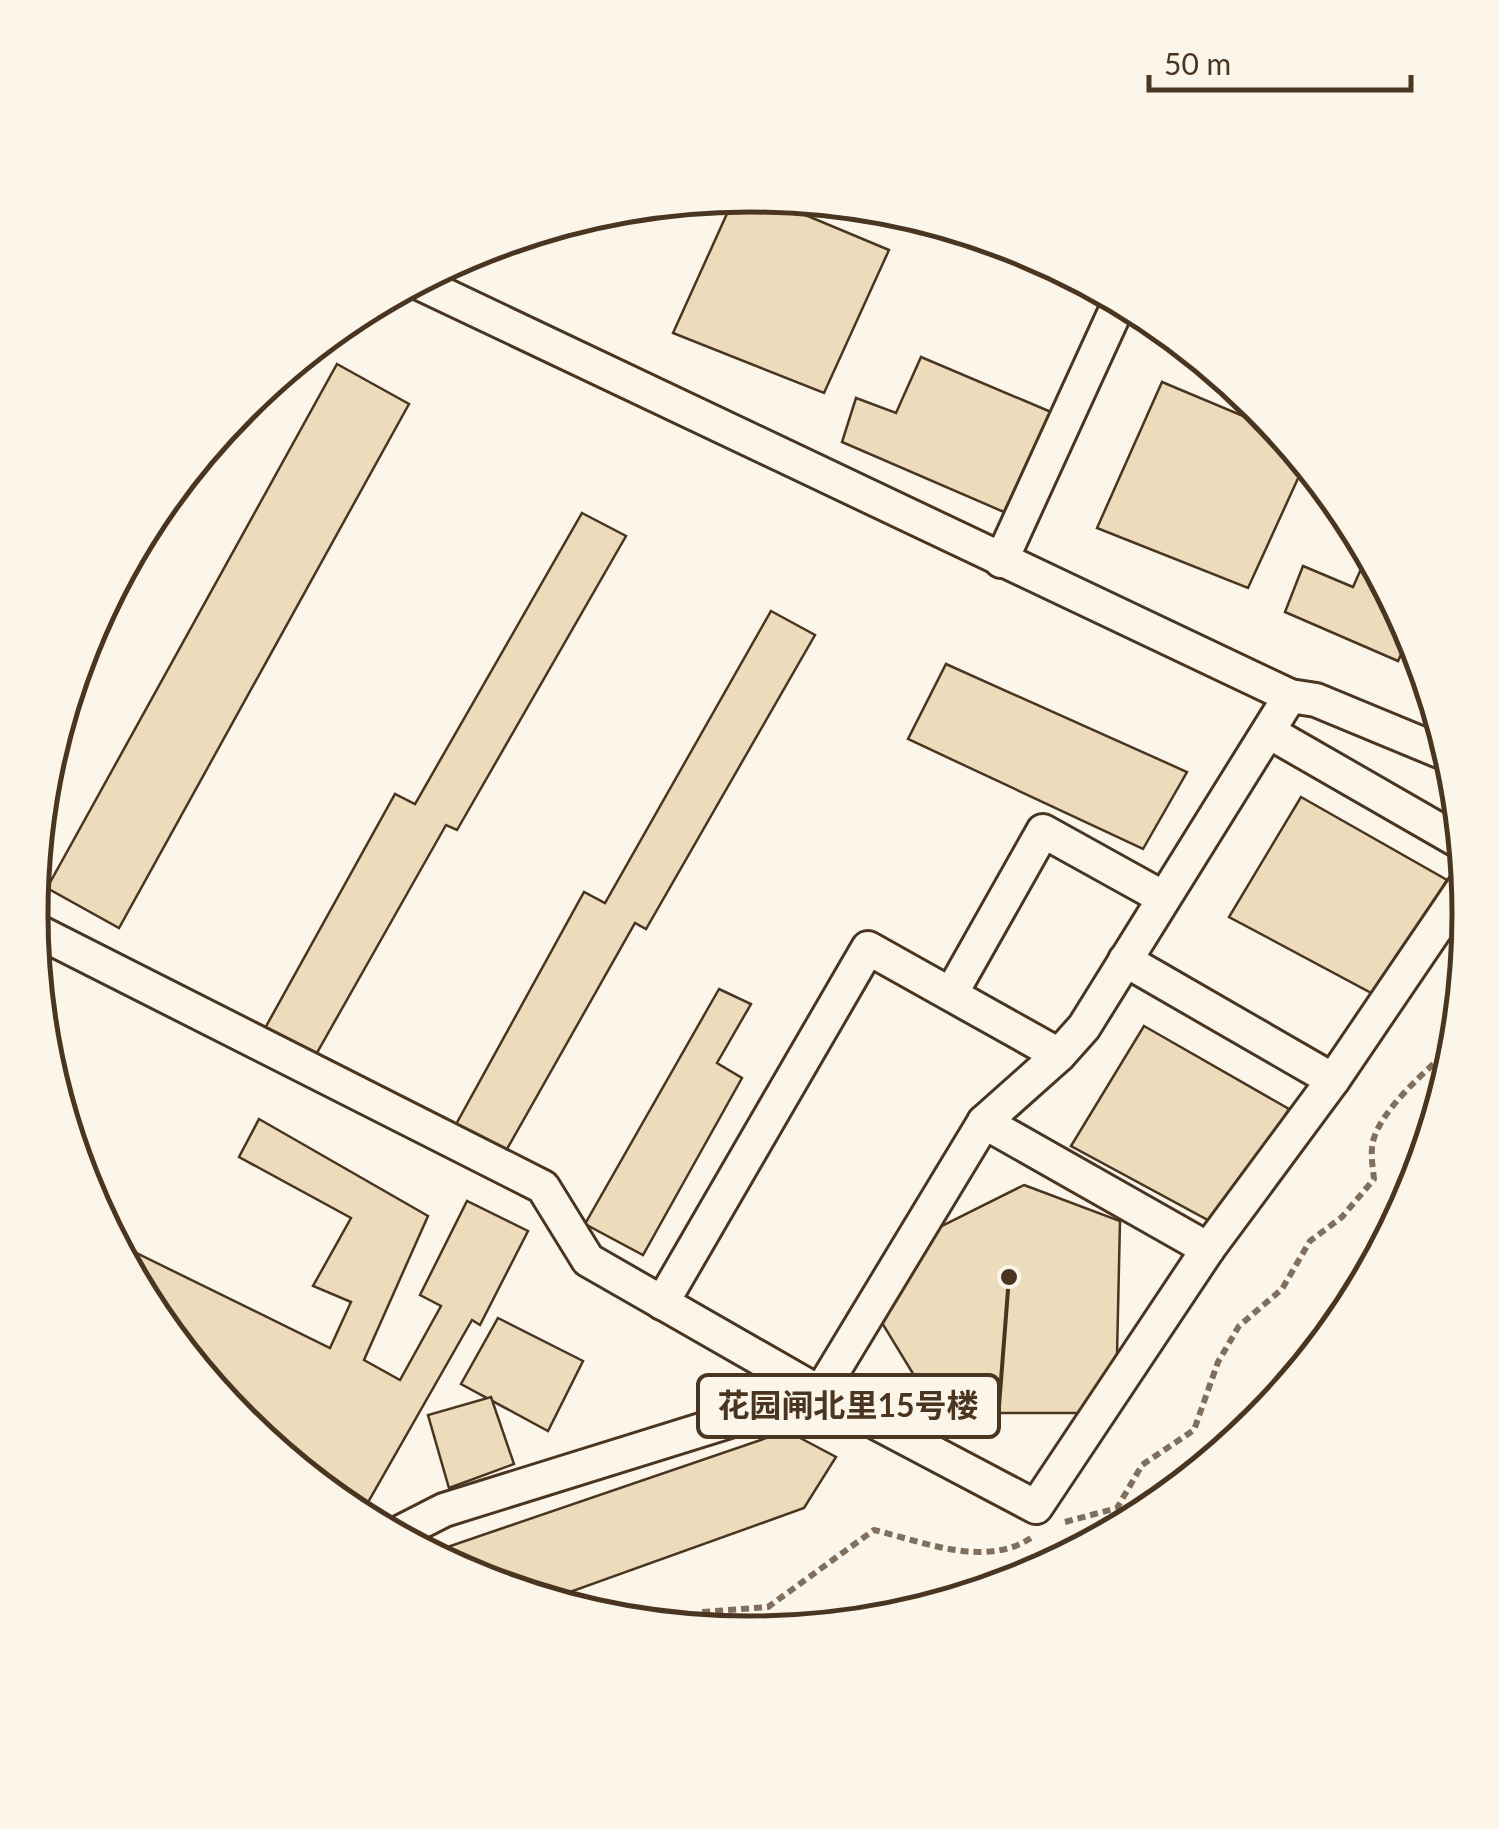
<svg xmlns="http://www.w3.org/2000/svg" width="1499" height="1829" viewBox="0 0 1499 1829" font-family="Lato,'Noto Sans SC',sans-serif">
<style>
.building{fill:#ecdcbc;stroke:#4a3520;stroke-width:2.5}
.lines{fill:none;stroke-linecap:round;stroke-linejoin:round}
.street-casing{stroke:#4a3520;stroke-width:38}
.path{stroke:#7f6f5c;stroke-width:6;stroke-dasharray:8 5;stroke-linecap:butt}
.street{stroke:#fbf6e9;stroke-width:32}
.rim{fill:none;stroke:#4a3520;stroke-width:5}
.leader{fill:none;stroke:#4a3520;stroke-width:4}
.callout-dot{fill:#4a3520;stroke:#fbf6e9;stroke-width:4}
.callout{fill:#fbf6e9;stroke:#4a3520;stroke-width:4}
.callout-label{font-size:32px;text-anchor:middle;font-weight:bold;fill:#4a3520}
</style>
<rect width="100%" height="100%" fill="#fbf6e9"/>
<!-- building -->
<g class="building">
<polygon points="735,196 760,196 889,250 824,393 673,333"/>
<polygon points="921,357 1051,412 1004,512 842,442 856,398 896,413"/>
<polygon points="337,364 409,404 119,928 47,888"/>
<polygon points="1162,382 1279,431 1305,463 1248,588 1097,528"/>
<polygon points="582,513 626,536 457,830 446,825 314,1058 264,1030 395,794 415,804"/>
<polygon points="1368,553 1411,633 1398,661 1285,612 1303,566 1353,587"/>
<polygon points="771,611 815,635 646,929 635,923 503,1156 454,1128 584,892 605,903"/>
<polygon points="946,664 1187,772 1143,849 908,739"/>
<polygon points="1301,797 1447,880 1377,996 1229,917"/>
<polygon points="719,989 751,1004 717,1063 742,1078 643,1255 585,1224"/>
<polygon points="1144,1026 1289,1109 1219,1226 1071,1146"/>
<polygon points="259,1119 428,1216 364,1360 400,1380 441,1306 420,1295 467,1201 528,1231 480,1325 472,1320 359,1518 240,1423 151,1314 112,1241 330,1348 351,1302 313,1286 351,1218 239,1157"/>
<polygon points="1024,1185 1120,1221 1117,1356 1083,1413 937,1413 879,1318 920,1237"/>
<polygon points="498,1318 583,1361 548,1431 461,1384"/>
<polygon points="491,1397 514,1464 449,1488 428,1415"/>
<polygon points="787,1431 836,1457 804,1508 545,1601 474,1579 427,1554"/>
</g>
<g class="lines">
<defs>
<g id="street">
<polyline points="415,281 1290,696 1316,700 1449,755"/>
<polyline points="1001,561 1120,301"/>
<polyline points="1269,732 1462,843"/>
<polyline points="31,928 543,1187 588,1260 820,1393 984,1122 1059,1055 1084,1027 1290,696"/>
<polyline points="1125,960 1333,1080 1208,1249"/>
<polyline points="951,994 1043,831 1162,897"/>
<polyline points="1333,1080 1466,884"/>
<polyline points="662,1303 868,948 1059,1055"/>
<polyline points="393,1536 444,1510 820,1393 1036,1507 1208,1249 984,1122"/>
</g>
</defs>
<!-- street casing -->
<use href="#street" class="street-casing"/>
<!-- path -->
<g class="path">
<path d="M1065,1522L1117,1508L1142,1465L1194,1430L1218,1362L1239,1326L1282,1289L1310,1241L1342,1217L1374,1179C1373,1169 1371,1158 1372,1148C1374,1114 1431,1066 1456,1044"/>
<path d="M681,1627L702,1612L768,1607L874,1530C924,1542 985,1568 1031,1538"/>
</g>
<!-- street -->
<use href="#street" class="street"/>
</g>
<!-- crop -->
<path d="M0 0H1499V1829H0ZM48 914a702 702 0 1 1 1404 0a702 702 0 1 1-1404 0Z" fill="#fbf6e9" fill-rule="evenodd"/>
<path class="rim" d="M48 914a702 702 0 1 1 1404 0a702 702 0 1 1-1404 0Z"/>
<!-- callouts -->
<path class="leader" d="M1009 1277L999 1406"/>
<circle class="callout-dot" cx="1009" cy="1277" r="10"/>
<rect class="callout" x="698" y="1375" width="301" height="62" rx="10"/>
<g class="callout-label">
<text x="848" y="1417">花园闸北里15号楼</text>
</g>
<!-- scale -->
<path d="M1149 75v15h262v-15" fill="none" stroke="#4a3520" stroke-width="5"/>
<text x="1164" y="75" font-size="30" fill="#4a3520" stroke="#fbf6e9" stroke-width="8" paint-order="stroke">50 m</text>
</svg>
